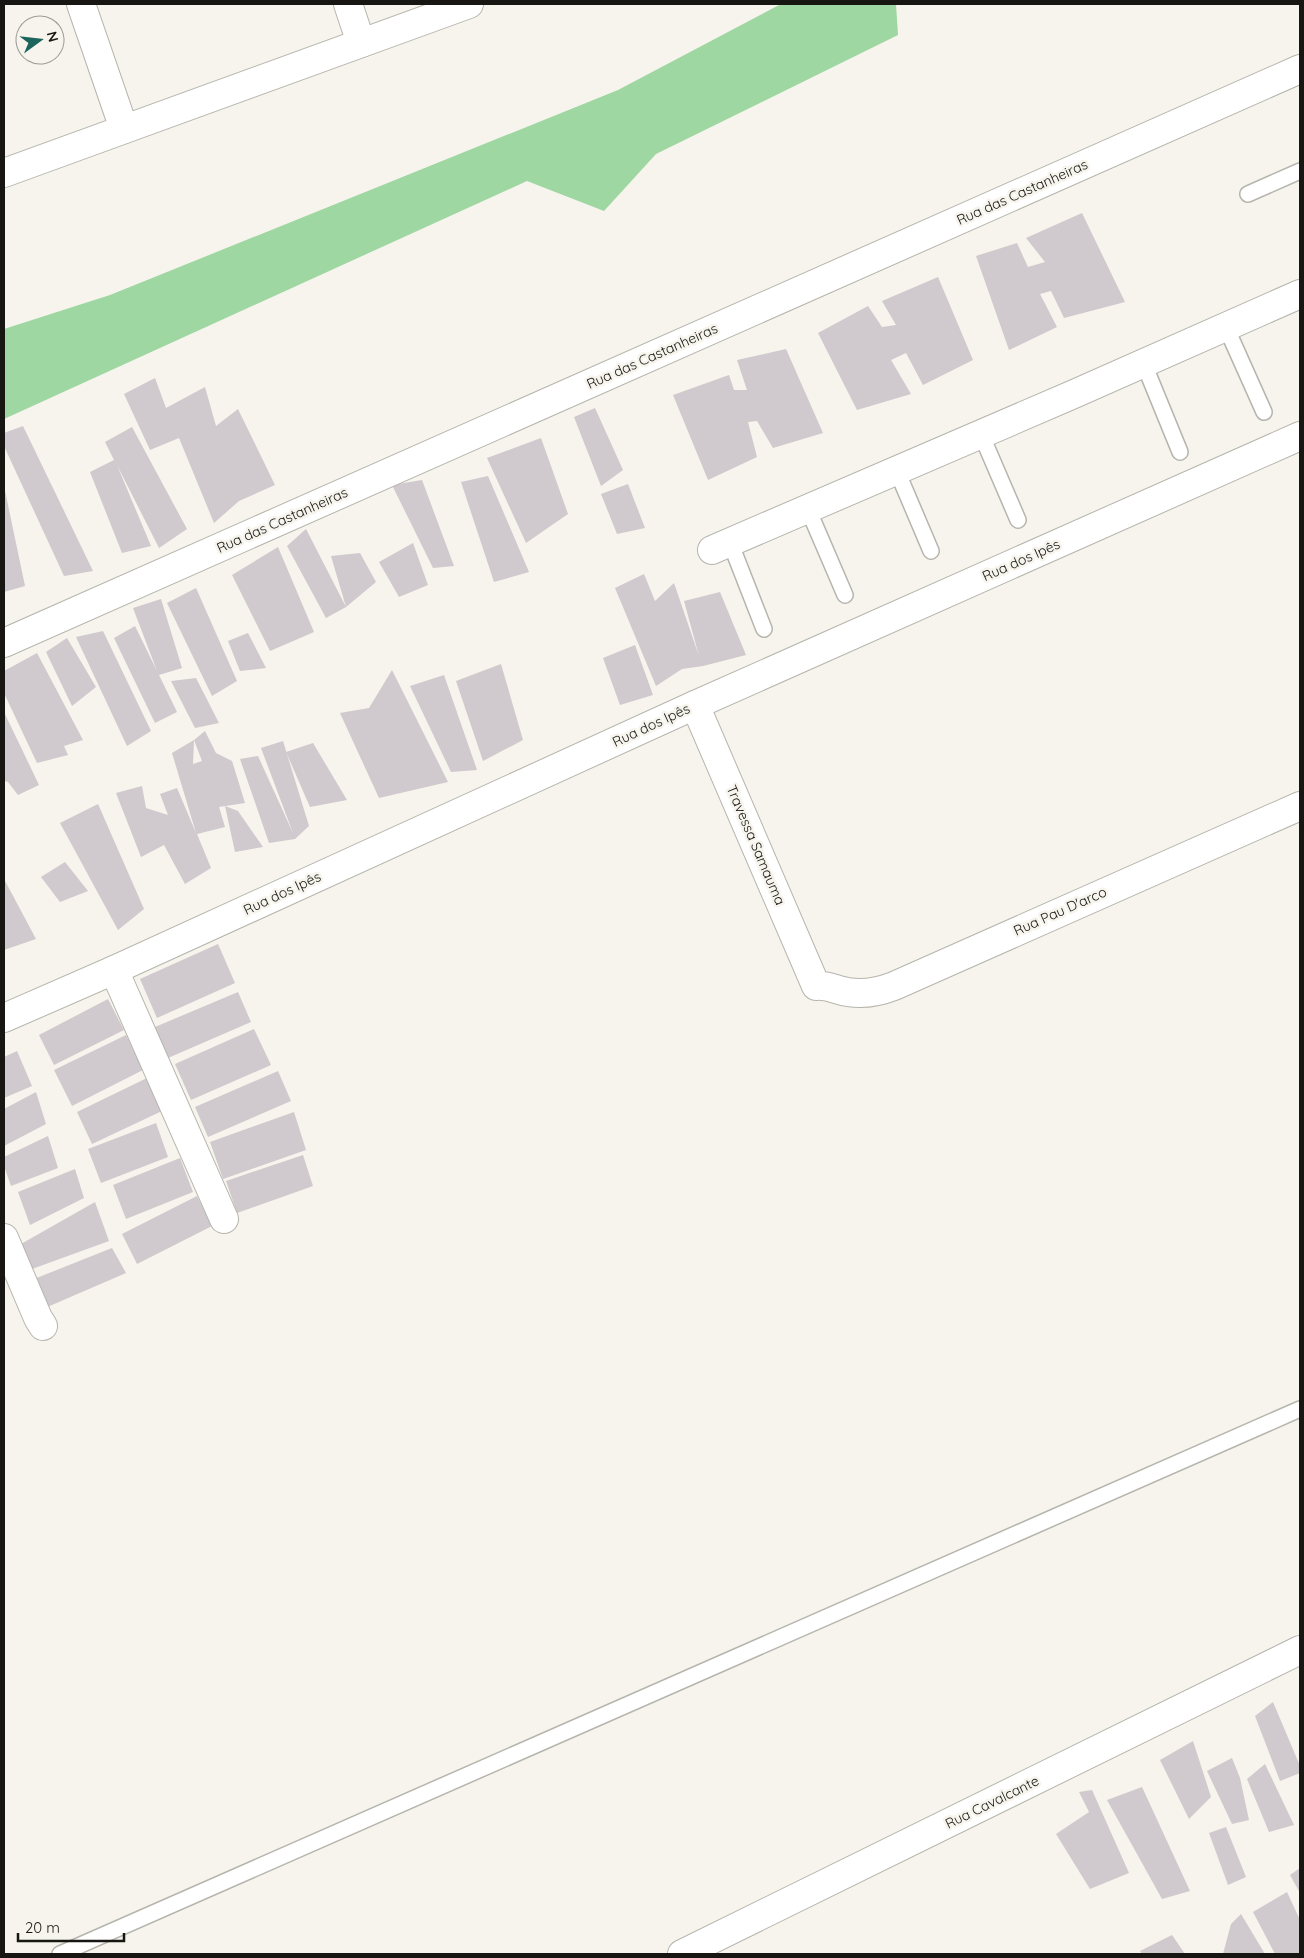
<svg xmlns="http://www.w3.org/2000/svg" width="1304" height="1958" viewBox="0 0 1304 1958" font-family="Quicksand,sans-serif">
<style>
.forest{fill:#9ed7a2}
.building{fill:#d0c9ce}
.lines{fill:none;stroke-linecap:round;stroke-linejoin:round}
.service-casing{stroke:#b6b5ad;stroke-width:18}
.minor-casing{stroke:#b6b5ad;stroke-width:30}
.service{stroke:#fff;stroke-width:15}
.minor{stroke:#fff;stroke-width:28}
.labels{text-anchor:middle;stroke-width:5;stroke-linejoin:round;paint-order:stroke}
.street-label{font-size:14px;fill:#171613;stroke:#f6f4ec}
</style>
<rect width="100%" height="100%" fill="#f6f4ec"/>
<!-- forest -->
<polygon class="forest" points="781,4 896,4 898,35 656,154 604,211 527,181 4,419 4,329 110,295 618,90"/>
<!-- building -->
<g class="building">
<polygon points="1082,213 1125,302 1064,318 1051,291 1040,294 1057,327 1009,350 976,256 1017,243 1028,267 1045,262 1026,238"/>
<polygon points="938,277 973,360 923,385 906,353 891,360 911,394 857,410 818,333 868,306 882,327 896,325 882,301"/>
<polygon points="786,349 823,433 773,448 757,421 748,422 757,457 708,480 673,395 729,375 734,390 747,390 737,360"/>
<polygon points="155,378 166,408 205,387 216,426 238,409 275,485 239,501 214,523 179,438 150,450 124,394"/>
<polygon points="595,408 623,470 601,486 574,417"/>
<polygon points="23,426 93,571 64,576 4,446 4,433"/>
<polygon points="132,427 187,529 159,548 117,465 151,546 122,553 90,472 114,460 105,442"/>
<polygon points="541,438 568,514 526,543 487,458"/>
<polygon points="488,476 529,572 494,582 461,482"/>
<polygon points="422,480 454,566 433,568 392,485"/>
<polygon points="628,484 645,528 617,534 601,494"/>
<polygon points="4,486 25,586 4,592"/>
<polygon points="306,529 346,607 331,556 360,553 376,582 346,607 326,618 287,546"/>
<polygon points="413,543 428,585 399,597 379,562"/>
<polygon points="278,547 314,632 270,651 232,575"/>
<polygon points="644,574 655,601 674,583 699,656 684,601 720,592 746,655 703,666 682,669 656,686 615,588"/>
<polygon points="196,588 237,681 212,696 167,603"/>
<polygon points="161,599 182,668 159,675 177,712 155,723 114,638 135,626 157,671 133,608"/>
<polygon points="103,631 151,731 127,746 76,637"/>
<polygon points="248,633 266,668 240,671 228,641"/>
<polygon points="67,638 96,687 72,706 46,652"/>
<polygon points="635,645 653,695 620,705 603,658"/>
<polygon points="37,653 83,740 64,746 68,755 37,763 4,693 4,671"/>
<polygon points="501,664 523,740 483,761 456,681"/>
<polygon points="392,670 448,782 379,798 340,713 369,708"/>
<polygon points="444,675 477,770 451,772 410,686"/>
<polygon points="196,678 219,723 195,728 171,681"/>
<polygon points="4,712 39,785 18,795 8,782 4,781"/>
<polygon points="205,731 216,753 232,761 245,803 219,807 225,827 197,834 211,868 185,884 164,845 141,857 116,793 142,786 146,808 168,815 160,794 177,788 196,833 172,753 194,740 193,764 202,761 194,740"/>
<polygon points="283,741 309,826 295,839 269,843 240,759 258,756 293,833 261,748"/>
<polygon points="313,743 347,800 310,807 286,752"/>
<polygon points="98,804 144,909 118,930 60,823"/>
<polygon points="225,806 238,811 263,847 235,852"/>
<polygon points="65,862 88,891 60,902 41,877"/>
<polygon points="4,879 36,939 4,950"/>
<polygon points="218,944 235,983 157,1018 140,979"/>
<polygon points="238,992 251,1022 168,1058 155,1027"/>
<polygon points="108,999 124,1030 54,1065 39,1035"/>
<polygon points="254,1029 271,1065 191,1100 175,1064"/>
<polygon points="126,1035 143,1070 72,1106 54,1070"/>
<polygon points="17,1051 32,1086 4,1098 4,1057"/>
<polygon points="278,1071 291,1101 208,1137 195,1107"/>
<polygon points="147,1078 162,1111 92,1144 77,1112"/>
<polygon points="36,1092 46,1124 4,1146 4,1109"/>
<polygon points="294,1112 306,1150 223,1179 210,1142"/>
<polygon points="156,1123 168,1157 101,1183 88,1149"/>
<polygon points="48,1136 58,1168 11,1186 4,1166 4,1157"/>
<polygon points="303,1155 313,1186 237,1213 226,1181"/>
<polygon points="180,1158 193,1192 126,1219 113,1185"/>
<polygon points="75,1169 84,1198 30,1225 18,1192"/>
<polygon points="197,1196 212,1226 137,1264 122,1234"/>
<polygon points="95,1202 109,1241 32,1269 21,1244"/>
<polygon points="112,1248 126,1273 45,1308 34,1279"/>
<polygon points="1273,1702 1300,1766 1300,1773 1280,1781 1255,1716"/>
<polygon points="1193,1741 1211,1797 1189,1819 1160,1760"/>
<polygon points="1232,1758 1240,1778 1249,1820 1232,1824 1207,1771"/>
<polygon points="1265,1764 1294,1825 1269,1832 1247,1779"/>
<polygon points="1142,1787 1190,1891 1162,1899 1107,1800"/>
<polygon points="1092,1790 1129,1873 1090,1889 1056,1834 1089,1812 1079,1792"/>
<polygon points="1226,1827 1246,1877 1228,1885 1209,1833"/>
<polygon points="1300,1868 1300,1893 1290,1875"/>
<polygon points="1287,1892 1300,1920 1300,1954 1275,1954 1253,1912"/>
<polygon points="1241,1914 1265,1954 1223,1954 1231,1924"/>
<polygon points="1172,1935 1185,1954 1142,1954 1140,1951"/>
</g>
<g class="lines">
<defs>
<g id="service">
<polyline points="1248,194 1300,171"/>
<polyline points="1226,327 1264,412"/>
<polyline points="1144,364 1180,452"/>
<polyline points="981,434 1018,520"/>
<polyline points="897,471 931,551"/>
<polyline points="808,509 845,595"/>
<polyline points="730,542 764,629"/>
<polyline points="60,1954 1300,1409"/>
</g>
<g id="minor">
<polyline points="81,4 124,129"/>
<polyline points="348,4 361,43"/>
<polyline points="4,173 469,4"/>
<polyline points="712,550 1074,394 1300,294"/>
<polyline points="4,643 1300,69"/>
<path d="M695,705L816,986C825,985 831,988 839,990C858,996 876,993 894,986L1300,806"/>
<polyline points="114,970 224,1219"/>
<polyline points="4,1018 114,970 695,705 1300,436"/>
<polyline points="4,1238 38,1318 43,1326"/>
<polyline points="682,1954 1300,1650"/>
</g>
</defs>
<!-- service casing -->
<use href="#service" class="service-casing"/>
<!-- minor casing -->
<use href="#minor" class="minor-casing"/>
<!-- service -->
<use href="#service" class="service"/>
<!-- minor -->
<use href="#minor" class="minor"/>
</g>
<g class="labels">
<!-- street labels -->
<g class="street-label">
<text transform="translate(1022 192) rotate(-24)" y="5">Rua das Castanheiras</text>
<text transform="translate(652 356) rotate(-24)" y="5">Rua das Castanheiras</text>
<text transform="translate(282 520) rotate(-24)" y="5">Rua das Castanheiras</text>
<text transform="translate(1021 560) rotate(-24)" y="5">Rua dos Ipês</text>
<text transform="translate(651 725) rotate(-25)" y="5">Rua dos Ipês</text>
<text transform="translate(756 845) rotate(67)" y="5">Travessa Samauma</text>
<text transform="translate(282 893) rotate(-25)" y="5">Rua dos Ipês</text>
<text transform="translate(1060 911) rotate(-24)" y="5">Rua Pau D'arco</text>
<text transform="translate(992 1802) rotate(-26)" y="5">Rua Cavalcante</text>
</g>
</g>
<!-- border -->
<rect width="1304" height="1958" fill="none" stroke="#171613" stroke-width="10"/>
<!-- north arrow -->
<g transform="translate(40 40) rotate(75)"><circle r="24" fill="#f6f4ec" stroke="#9d9b95"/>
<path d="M0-4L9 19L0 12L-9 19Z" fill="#1b655c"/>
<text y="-8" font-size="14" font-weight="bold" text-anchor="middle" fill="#171613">N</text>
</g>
<!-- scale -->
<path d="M18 1933v8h106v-8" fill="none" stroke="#171613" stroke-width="2.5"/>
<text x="25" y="1933" font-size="15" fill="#171613" stroke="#f6f4ec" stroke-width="4" paint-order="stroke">20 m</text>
</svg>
